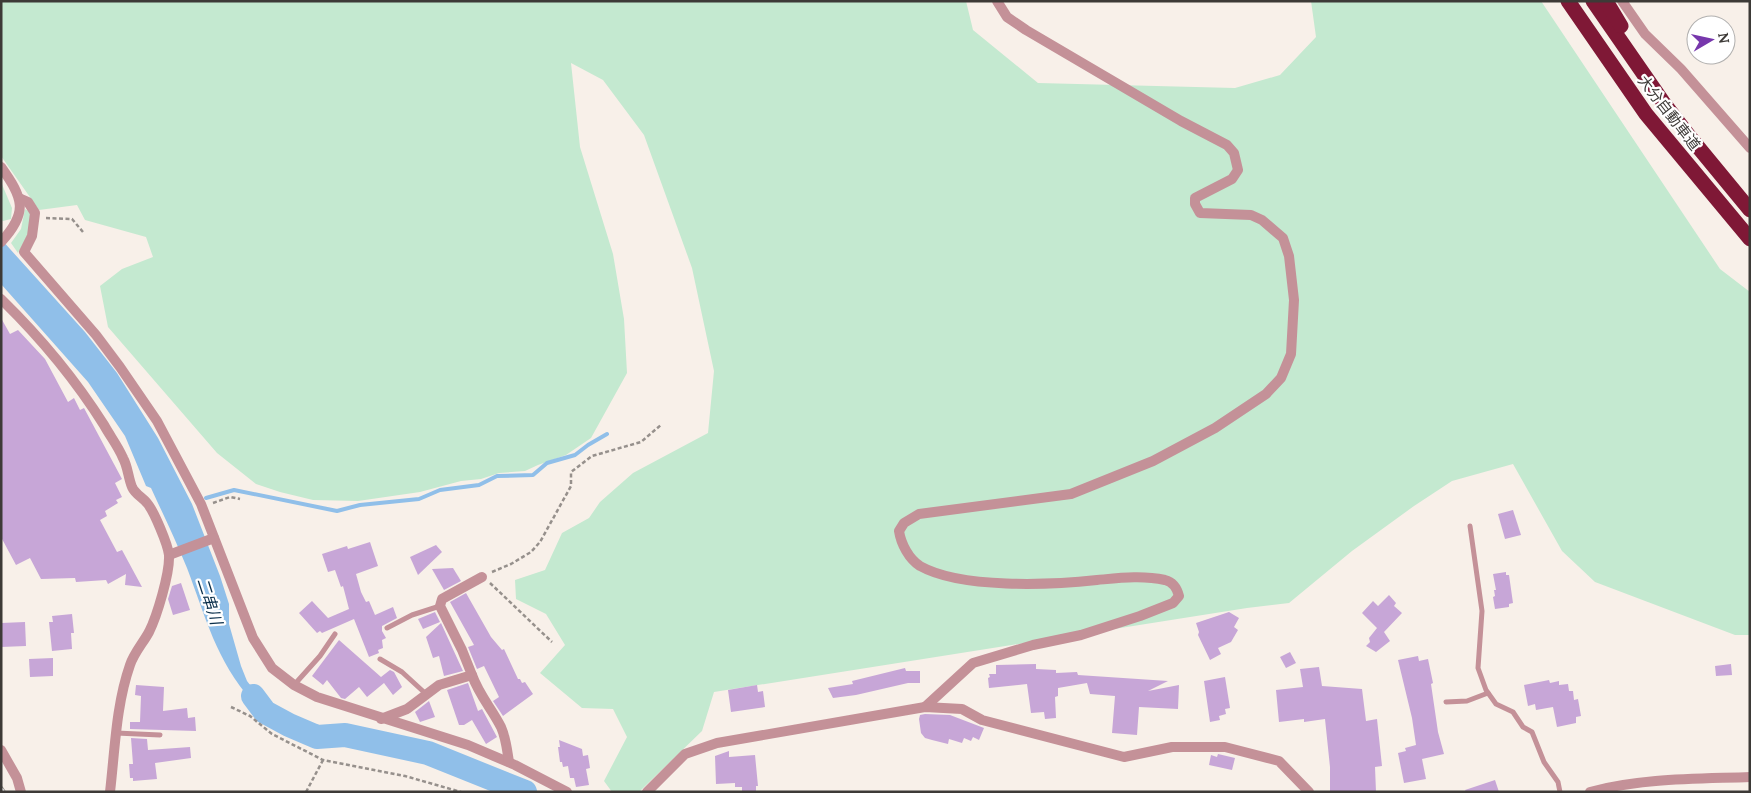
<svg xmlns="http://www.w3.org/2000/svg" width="1751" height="793" viewBox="0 0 1751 793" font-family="Lora,'Noto Sans JP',serif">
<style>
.green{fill:#c4e9d0}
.water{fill:#90bfe9}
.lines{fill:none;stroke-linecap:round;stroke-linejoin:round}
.stream{stroke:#90bfe9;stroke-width:4}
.river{stroke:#90bfe9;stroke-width:24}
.building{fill:#c7a6d7}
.path{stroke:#96908c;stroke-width:2.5;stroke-dasharray:4 2.5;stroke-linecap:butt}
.service{stroke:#c49198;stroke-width:5}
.minor{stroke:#c49198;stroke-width:10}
.tertiary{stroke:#c49198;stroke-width:10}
.motorway{stroke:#7f1836;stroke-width:15}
.rail-casing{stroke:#918c87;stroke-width:5.5}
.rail{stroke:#fff;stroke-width:4;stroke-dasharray:11;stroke-linecap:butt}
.labels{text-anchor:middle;stroke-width:4.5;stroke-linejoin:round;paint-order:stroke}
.street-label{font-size:15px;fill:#3d3a37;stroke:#fff}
.water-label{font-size:16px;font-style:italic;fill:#092e4a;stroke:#fff}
</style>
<rect width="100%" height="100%" fill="#f8f0e9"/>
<!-- green -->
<g class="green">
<polygon points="1,1 966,1 973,30 1038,83 1235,88 1280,75 1316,37 1311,1 1541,1 1720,269 1750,292 1750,635 1735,635 1595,582 1562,551 1513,464 1452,481 1414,506 1352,551 1289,603 1247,608 714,692 702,731 639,792 612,792 604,781 627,737 613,709 582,708 540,673 565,645 546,614 516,599 515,580 545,570 562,533 589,518 600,502 633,473 708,433 714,371 692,268 644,135 603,80 571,63 580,147 613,254 624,319 627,373 591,438 566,455 538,465 525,471 499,473 481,479 461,481 420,492 358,501 313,500 280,492 256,484 217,453 108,327 100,286 122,269 153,257 146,237 85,220 77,205 39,210 1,156"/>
<polygon points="1,182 12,208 11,219 3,221 1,220"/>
<polygon points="25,209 30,212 30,230 18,253 11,243 21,229"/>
</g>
<!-- water -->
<path class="water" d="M1,239L85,332L117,373L158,438L192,504L220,576L229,604V624L241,666L247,681L257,694L279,713L273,719L253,704L252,701C216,660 206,618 187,568C176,541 163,514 151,488L146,486L125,436L88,382L1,284Z"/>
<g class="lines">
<!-- stream -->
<polyline class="stream" points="206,498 234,490 337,511 360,505 419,499 440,490 479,485 497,476 533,475 547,463 575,455 588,445 607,434"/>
<!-- river -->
<polyline class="river" points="253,696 265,712 289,725 317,737 345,735 428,753 525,792"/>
</g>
<!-- building -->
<g class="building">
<polygon points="1,318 10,334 18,330 45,359 68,402 74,398 80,410 84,408 122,479 115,483 122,497 116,500 118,503 105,511 107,516 100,520 117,552 122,550 142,587 125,585 126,574 108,584 106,580 76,582 75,578 41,579 30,558 16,565 1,537"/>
<polygon points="1513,510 1521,535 1505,539 1498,514"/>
<polygon points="370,542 378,566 356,574 361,592 366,602 369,601 375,615 393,607 397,618 382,626 382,631 386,638 382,640 383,648 378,650 379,653 369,657 354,619 322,633 320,631 317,633 299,613 312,601 328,618 349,609 343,586 341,587 335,570 328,572 322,554 347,546 348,549"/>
<polygon points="436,545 442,552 418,575 410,557"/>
<polygon points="453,568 461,581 444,590 432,569"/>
<polygon points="1506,572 1506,575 1509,575 1513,603 1509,604 1509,607 1495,609 1493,597 1495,596 1494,590 1496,590 1493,574"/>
<polygon points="181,583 190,610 173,615 168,599 172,586"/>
<polygon points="466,593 491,637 502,650 504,649 518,679 520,679 522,683 525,682 533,694 503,716 493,701 499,697 484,666 477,669 468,647 474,645 450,602"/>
<polygon points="1389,595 1396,603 1394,606 1402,613 1384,632 1390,641 1376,652 1366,646 1370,642 1369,638 1377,628 1362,613 1373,601 1378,606"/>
<polygon points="435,612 440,622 423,629 418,619"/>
<polygon points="1229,612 1239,618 1234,627 1238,630 1231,642 1218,648 1221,654 1210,660 1198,635 1199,632 1196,623"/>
<polygon points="72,614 74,633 71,633 72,649 52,651 49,622 53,622 52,616"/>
<polygon points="25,622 26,646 1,647 1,623"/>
<polygon points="441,623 463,671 444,676 439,656 433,658 426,637"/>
<polygon points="339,640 381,677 390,670 394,672 402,687 393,695 384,683 367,697 359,687 345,699 341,698 327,680 323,685 312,676"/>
<polygon points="1290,652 1296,663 1286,668 1280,657"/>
<polygon points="1418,656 1419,661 1428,659 1433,683 1431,684 1438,732 1444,754 1422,759 1426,779 1404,783 1398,753 1406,751 1405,748 1416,745 1412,718 1398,660"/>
<polygon points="53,658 53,676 30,677 29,659"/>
<polygon points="1036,664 1036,669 1056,670 1056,673 1077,672 1078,675 1168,681 1148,691 1179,685 1178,709 1139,707 1137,735 1112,733 1115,696 1090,694 1087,683 1058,688 1058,696 1055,697 1056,718 1045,719 1044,712 1031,713 1027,684 989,688 988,678 990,677 989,674 996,674 996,665"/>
<polygon points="1731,664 1732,675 1716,676 1715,666"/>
<polygon points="1319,667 1322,686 1362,689 1366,721 1377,719 1382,766 1375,767 1376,792 1330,792 1330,767 1325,719 1304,722 1304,719 1279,722 1276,690 1303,687 1300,669"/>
<polygon points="905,668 906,671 920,671 920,683 908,683 856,695 833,698 828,688 853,684 852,681"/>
<polygon points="1225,677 1230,708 1225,709 1226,714 1219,716 1220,720 1210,722 1204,681"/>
<polygon points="1549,680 1550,683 1559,681 1559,685 1568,684 1569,691 1573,691 1574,700 1578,699 1581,716 1576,717 1576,723 1557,727 1553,707 1536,710 1535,704 1528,706 1524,685"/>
<polygon points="468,683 478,711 482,709 497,737 486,744 472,720 464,725 459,725 447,690"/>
<polygon points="136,685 164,687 163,711 187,708 188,718 195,717 196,731 130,729 130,722 140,722 141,696 135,695"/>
<polygon points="757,685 758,692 763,691 765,707 731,712 728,690"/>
<polygon points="429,701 435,717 420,722 415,712"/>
<polygon points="925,714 950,715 984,728 979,740 973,737 971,741 964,738 962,743 949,739 948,744 932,740 925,738 921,733 919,719 920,715"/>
<polygon points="131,738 147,739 148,750 190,747 191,758 155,763 157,779 133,781 133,778 130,778 129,764 133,764"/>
<polygon points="559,740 582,749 583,756 588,755 590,768 586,769 589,785 576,787 574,778 570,778 568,766 563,767 562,762 560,762 558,747 560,747"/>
<polygon points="729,751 729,757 755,755 758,786 756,786 756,792 742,792 742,787 735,787 735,783 716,784 715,756"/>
<polygon points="1218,754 1235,758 1232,770 1209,765 1211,755 1217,757"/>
<polygon points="1495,780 1499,792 1466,792 1465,790"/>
</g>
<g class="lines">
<!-- path -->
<g class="path">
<polyline points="46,218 72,219 83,232"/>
<polyline points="213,503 230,497 240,499"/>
<polyline points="492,572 511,564 531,552 540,542 571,486 571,472 592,456 641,442 662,424"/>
<polyline points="490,583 552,642"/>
<polyline points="231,707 250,716 272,734 323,760 405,776 461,792"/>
<polyline points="306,792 323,760"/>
</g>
<!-- service -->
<g class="service">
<polyline points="1470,526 1482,611 1478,668 1486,690 1496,704 1513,712 1523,727 1532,732 1544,762 1558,782 1560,792"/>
<polyline points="387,628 412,615 440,606"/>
<polyline points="380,659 402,672 426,694"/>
<polyline points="294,685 320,656 335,634"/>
<polyline points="1446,702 1467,701 1488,693"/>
<polyline points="116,733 160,735"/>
</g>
<!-- minor -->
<g class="minor">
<polyline points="1622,1 1645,34 1681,69 1750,148"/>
<polyline points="19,198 28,202 35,213 32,236 24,252 96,335 120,367 157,421 201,504 253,638 272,668 294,685 317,697 468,745 515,765 567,792"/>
<path d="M1,299C40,337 75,379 104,425C110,436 118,446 123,458C128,467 128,477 132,487C135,494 142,497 147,503C154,511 168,545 169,555C170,573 157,616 149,632C143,643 134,653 130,665C116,705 115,749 110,792"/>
<polyline points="169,555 214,538"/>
<path d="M472,675C479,695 492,709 501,727C506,738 507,750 509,762"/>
<path d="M925,707L973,663L1033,645L1081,635L1140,616L1173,603L1179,596C1177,588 1173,582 1165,580C1142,575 1119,578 1097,580C1050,585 961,589 920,566C909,559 901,544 899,531L904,523L919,514L1071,494L1153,461L1215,428L1266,394L1281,378L1291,354L1294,300L1289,256L1283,238L1262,220L1251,215L1200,213L1195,204V198L1232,179L1238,170L1234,153L1227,145L1181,121L1026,30L1007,17L997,1"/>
<polyline points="381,719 407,709 439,685 472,675 462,650 440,606 442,599 482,577"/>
<polyline points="647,792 685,754 717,743 925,707 962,709 982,720 1124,757 1172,747 1225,747 1279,761 1309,792"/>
<path d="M1590,792C1641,778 1698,779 1750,777"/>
</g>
<!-- tertiary -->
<g class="tertiary">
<path d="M1,167C23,198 29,212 1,242"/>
<polyline points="1,750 17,778 21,792"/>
</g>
<!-- motorway -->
<g class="motorway">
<polyline points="1568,1 1646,114 1750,239"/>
<polyline points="1593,1 1663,102 1689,136 1750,210"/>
<polyline points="1606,1 1621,26"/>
</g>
<defs>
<polyline id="rail" points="1,789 3,792"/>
</defs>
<!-- rail casing -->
<use href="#rail" class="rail-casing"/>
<!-- rail -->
<use href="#rail" class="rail"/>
</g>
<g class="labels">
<!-- street labels -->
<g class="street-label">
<text transform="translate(1669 113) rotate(52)" y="5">大分自動車道</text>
</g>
<!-- water labels -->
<g class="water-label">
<text transform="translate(210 601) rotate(72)" y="6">二串川</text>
</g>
</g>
<!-- border -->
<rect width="1751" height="793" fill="none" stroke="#3d3a37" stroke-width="5"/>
<!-- north arrow -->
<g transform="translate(1711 40) rotate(81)"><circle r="24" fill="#ffffff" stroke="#b1b0af"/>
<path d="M0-4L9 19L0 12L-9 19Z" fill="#7737ac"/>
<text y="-8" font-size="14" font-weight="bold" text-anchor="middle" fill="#3d3a37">N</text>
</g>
</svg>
